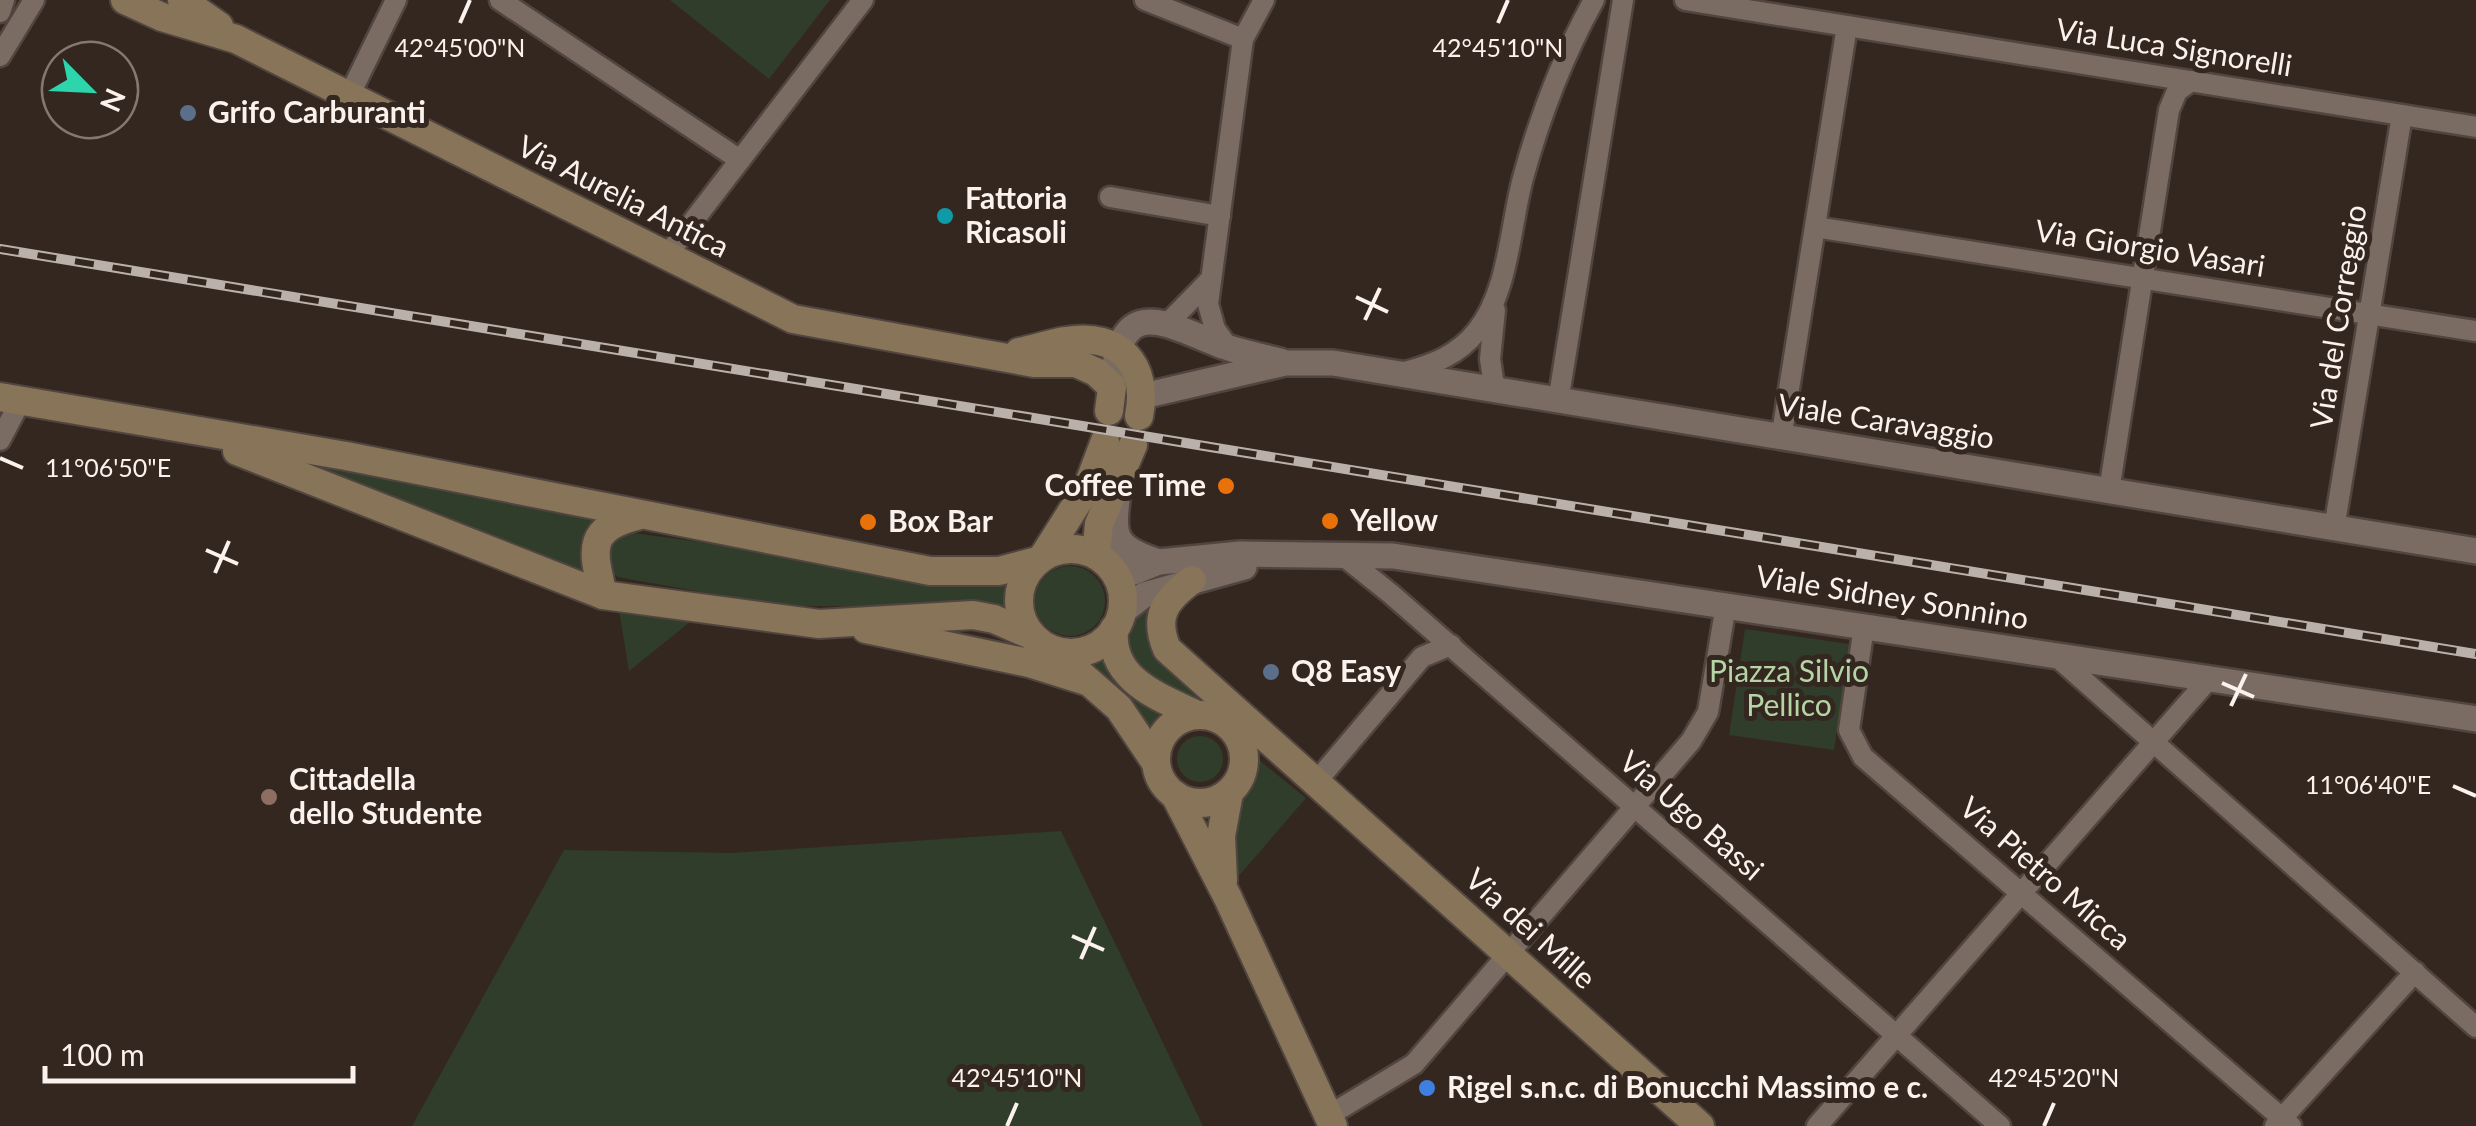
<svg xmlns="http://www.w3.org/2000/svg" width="2476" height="1126" viewBox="0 0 2476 1126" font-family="Lato,sans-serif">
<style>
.green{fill:#303d2b}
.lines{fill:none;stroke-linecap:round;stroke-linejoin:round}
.minor-casing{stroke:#51453f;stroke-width:25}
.tertiary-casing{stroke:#51453f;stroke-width:30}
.secondary-casing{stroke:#51453f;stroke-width:32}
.minor{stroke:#7b6c63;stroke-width:20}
.tertiary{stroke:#7b6c63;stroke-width:25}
.secondary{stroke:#877459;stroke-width:28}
.rail-casing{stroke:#bbb1ab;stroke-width:10}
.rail{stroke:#34271f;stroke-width:6;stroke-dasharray:19;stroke-linecap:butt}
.ticks{fill:none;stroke:#fbf2ed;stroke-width:4}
.service-dot{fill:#5c6f8a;stroke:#34271f;stroke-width:4}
.culture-dot{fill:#0f9aa8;stroke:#34271f;stroke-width:4}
.food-dot{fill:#e8710a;stroke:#34271f;stroke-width:4}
.education-dot{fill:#8d6e63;stroke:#34271f;stroke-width:4}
.shop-dot{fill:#3f7fe0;stroke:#34271f;stroke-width:4}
.labels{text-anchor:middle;stroke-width:10;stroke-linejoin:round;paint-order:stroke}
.street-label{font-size:30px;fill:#fbf2ed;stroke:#34271f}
.poi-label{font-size:30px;font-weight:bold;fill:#fbf2ed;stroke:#34271f;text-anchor:start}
.park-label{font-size:30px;fill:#b5d5a7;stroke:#34271f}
.ticks-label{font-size:25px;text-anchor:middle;fill:#fbf2ed;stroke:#34271f;stroke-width:10;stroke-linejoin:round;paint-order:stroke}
</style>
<rect width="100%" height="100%" fill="#34271f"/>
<!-- green -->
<g class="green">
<polygon points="670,0 830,0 769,79"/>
<polygon points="294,455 599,515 580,543 584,577 297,464"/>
<polygon points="626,532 768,551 927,582 1004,585 1004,614 961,606 779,606 618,577 611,573 605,546"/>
<circle cx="1070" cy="601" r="35"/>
<polygon points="1155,599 1206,698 1202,703 1136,669 1122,637 1128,621"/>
<polygon points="619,610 690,622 629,671"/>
<polygon points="1745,629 1849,644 1834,750 1729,735"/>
<polygon points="1104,651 1167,712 1152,730 1100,673 1082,661"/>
<circle cx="1200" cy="759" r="23"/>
<polygon points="1255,757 1306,798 1237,878 1234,835"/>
<polygon points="1061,831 1203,1126 412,1126 564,850 732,853"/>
</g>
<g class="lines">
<defs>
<g id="minor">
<polyline points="500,0 740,160"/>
<polyline points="1145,0 1243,39"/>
<polyline points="1685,0 2476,127"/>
<polyline points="0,12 4,0"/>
<polyline points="0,56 34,0"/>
<polyline points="350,94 396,0"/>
<polyline points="1110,197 1220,216"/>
<polyline points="1815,227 2476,331"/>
<polyline points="667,255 863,0"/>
<polyline points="1495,310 1490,359 1495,392"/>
<polyline points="1169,322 1210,280"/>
<polyline points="1228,347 1215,329 1208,304 1243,39 1264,0"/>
<path d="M1405,372C1434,364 1458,355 1477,331C1509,291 1510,226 1523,178C1540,116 1563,56 1594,0"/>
<polyline points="1558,402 1623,0"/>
<polyline points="1781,439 1847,26"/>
<polyline points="0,440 21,400"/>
<polyline points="2109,491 2169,110 2177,91 2191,81"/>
<polyline points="2334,529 2402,115"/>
<polyline points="1341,554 1391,594 2000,1126"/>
<polyline points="1864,626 1849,730 1863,757 2291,1126"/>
<polyline points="2056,656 2476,1027"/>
<polyline points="1316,782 1422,657 1451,645"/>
<polyline points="1328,1116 1414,1064 1691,741 1708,712 1726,605"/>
<polyline points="1817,1126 2209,679"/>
<polyline points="2275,1126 2415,972"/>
</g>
<g id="tertiary">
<path d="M1112,387C1120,294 1159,321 1220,345C1239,352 1260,356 1280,361"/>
<polyline points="1143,396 1285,363 1333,363 2476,551"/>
<path d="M1118,494C1111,538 1115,548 1159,562"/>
<polyline points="1113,570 1134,572 1159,562 1240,554 1393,556 2476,719"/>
<polyline points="1121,613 1144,595 1244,567"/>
</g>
<g id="secondary">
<polyline points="125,0 162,17 236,39 793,319 1034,363 1076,363 1096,372 1112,387 1109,411"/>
<polyline points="182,0 219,26"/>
<path d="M1019,352C1035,349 1051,343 1066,341C1120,332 1149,365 1139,416"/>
<polyline points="0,397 346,456 930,571 999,571 1037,561"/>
<polyline points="237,451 603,595 819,624 973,615 994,619 1031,635"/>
<circle cx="1071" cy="601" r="52"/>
<polyline points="1096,555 1099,524 1133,445"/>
<polyline points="1043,557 1088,486 1105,441"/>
<path d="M1192,580C1165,600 1153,616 1167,649L1700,1126"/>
<path d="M603,595C593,551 585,529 637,516"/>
<polyline points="866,629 1029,663 1089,682"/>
<path d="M1114,629C1109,679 1157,696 1195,714"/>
<polyline points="1078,672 1119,708 1156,763"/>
<circle cx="1200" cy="759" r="44"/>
<polyline points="1175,795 1228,898 1333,1126"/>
<polyline points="1223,880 1221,836 1229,793"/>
</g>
</defs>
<!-- minor casing -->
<use href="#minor" class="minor-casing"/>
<!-- tertiary casing -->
<use href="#tertiary" class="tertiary-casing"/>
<!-- secondary casing -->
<use href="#secondary" class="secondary-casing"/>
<!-- minor -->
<use href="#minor" class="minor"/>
<!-- tertiary -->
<use href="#tertiary" class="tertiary"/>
<!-- secondary -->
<use href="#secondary" class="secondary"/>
<defs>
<polyline id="rail" points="0,249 2476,654"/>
</defs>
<!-- rail casing -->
<use href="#rail" class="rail-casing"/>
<!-- rail -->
<use href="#rail" class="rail"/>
</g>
<!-- ticks -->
<path class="ticks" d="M460,23L470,0M1498,23L1508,0M1356,297L1388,312M1365,320L1380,288M0,458L23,468M206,550L238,564M215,573L229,541M2222,683L2254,697M2231,706L2246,674M2453,786L2476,796M1072,936L1104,950M1081,959L1095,927M1007,1126L1017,1103M2044,1126L2054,1103"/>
<!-- markers -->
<g class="service-dot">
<circle cx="188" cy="113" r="10"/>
<circle cx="1271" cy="672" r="10"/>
</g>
<circle class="culture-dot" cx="945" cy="216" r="10"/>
<g class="food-dot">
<circle cx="1226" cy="486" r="10"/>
<circle cx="1330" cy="521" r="10"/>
<circle cx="868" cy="522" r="10"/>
</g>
<circle class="education-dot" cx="269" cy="797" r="10"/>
<circle class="shop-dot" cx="1427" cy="1088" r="10"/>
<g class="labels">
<!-- street labels -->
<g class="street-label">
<text transform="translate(2174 48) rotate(9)" y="10">Via Luca Signorelli</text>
<text transform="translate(623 197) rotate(27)" y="10">Via Aurelia Antica</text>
<text transform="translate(2150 249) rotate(9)" y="10">Via Giorgio Vasari</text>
<text transform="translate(2339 317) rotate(-81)" y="10">Via del Correggio</text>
<text transform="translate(1886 422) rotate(9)" y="10">Viale Caravaggio</text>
<text transform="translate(1892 598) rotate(9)" y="10">Viale Sidney Sonnino</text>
<text transform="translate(1691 816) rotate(41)" y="10">Via Ugo Bassi</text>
<text transform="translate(2045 874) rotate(41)" y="10">Via Pietro Micca</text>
<text transform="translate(1530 929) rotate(42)" y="10">Via dei Mille</text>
</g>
<!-- poi labels -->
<g class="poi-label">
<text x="208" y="123">Grifo Carburanti</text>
<text x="965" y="209">Fattoria<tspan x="965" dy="34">Ricasoli</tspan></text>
<text x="1206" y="496" text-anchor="end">Coffee Time</text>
<text x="1350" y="531">Yellow</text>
<text x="888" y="532">Box Bar</text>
<text x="1291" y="682">Q8 Easy</text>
<text x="289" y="790">Cittadella<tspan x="289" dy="34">dello Studente</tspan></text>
<text x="1447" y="1098">Rigel s.n.c. di Bonucchi Massimo e c.</text>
</g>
<!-- park labels -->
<g class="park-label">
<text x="1789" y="682">Piazza Silvio<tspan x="1789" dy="34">Pellico</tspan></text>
</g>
</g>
<g class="ticks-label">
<text x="460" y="57">42°45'00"N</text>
<text x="1498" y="57">42°45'10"N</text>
<text x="108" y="477">11°06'50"E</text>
<text x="2368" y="794">11°06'40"E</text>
<text x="1017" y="1087">42°45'10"N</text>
<text x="2054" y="1087">42°45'20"N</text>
</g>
<!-- north arrow -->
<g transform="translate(90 90) rotate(114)"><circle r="48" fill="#34271f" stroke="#847871" stroke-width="2.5"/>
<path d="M0-8L18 38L0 25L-18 38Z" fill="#2cd5ab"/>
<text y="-15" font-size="28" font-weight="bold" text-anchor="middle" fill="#fbf2ed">N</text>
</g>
<!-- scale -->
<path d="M45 1066v15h308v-15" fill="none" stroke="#fbf2ed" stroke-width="5"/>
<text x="60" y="1066" font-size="30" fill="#fbf2ed" stroke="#34271f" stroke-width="8" paint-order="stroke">100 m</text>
</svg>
